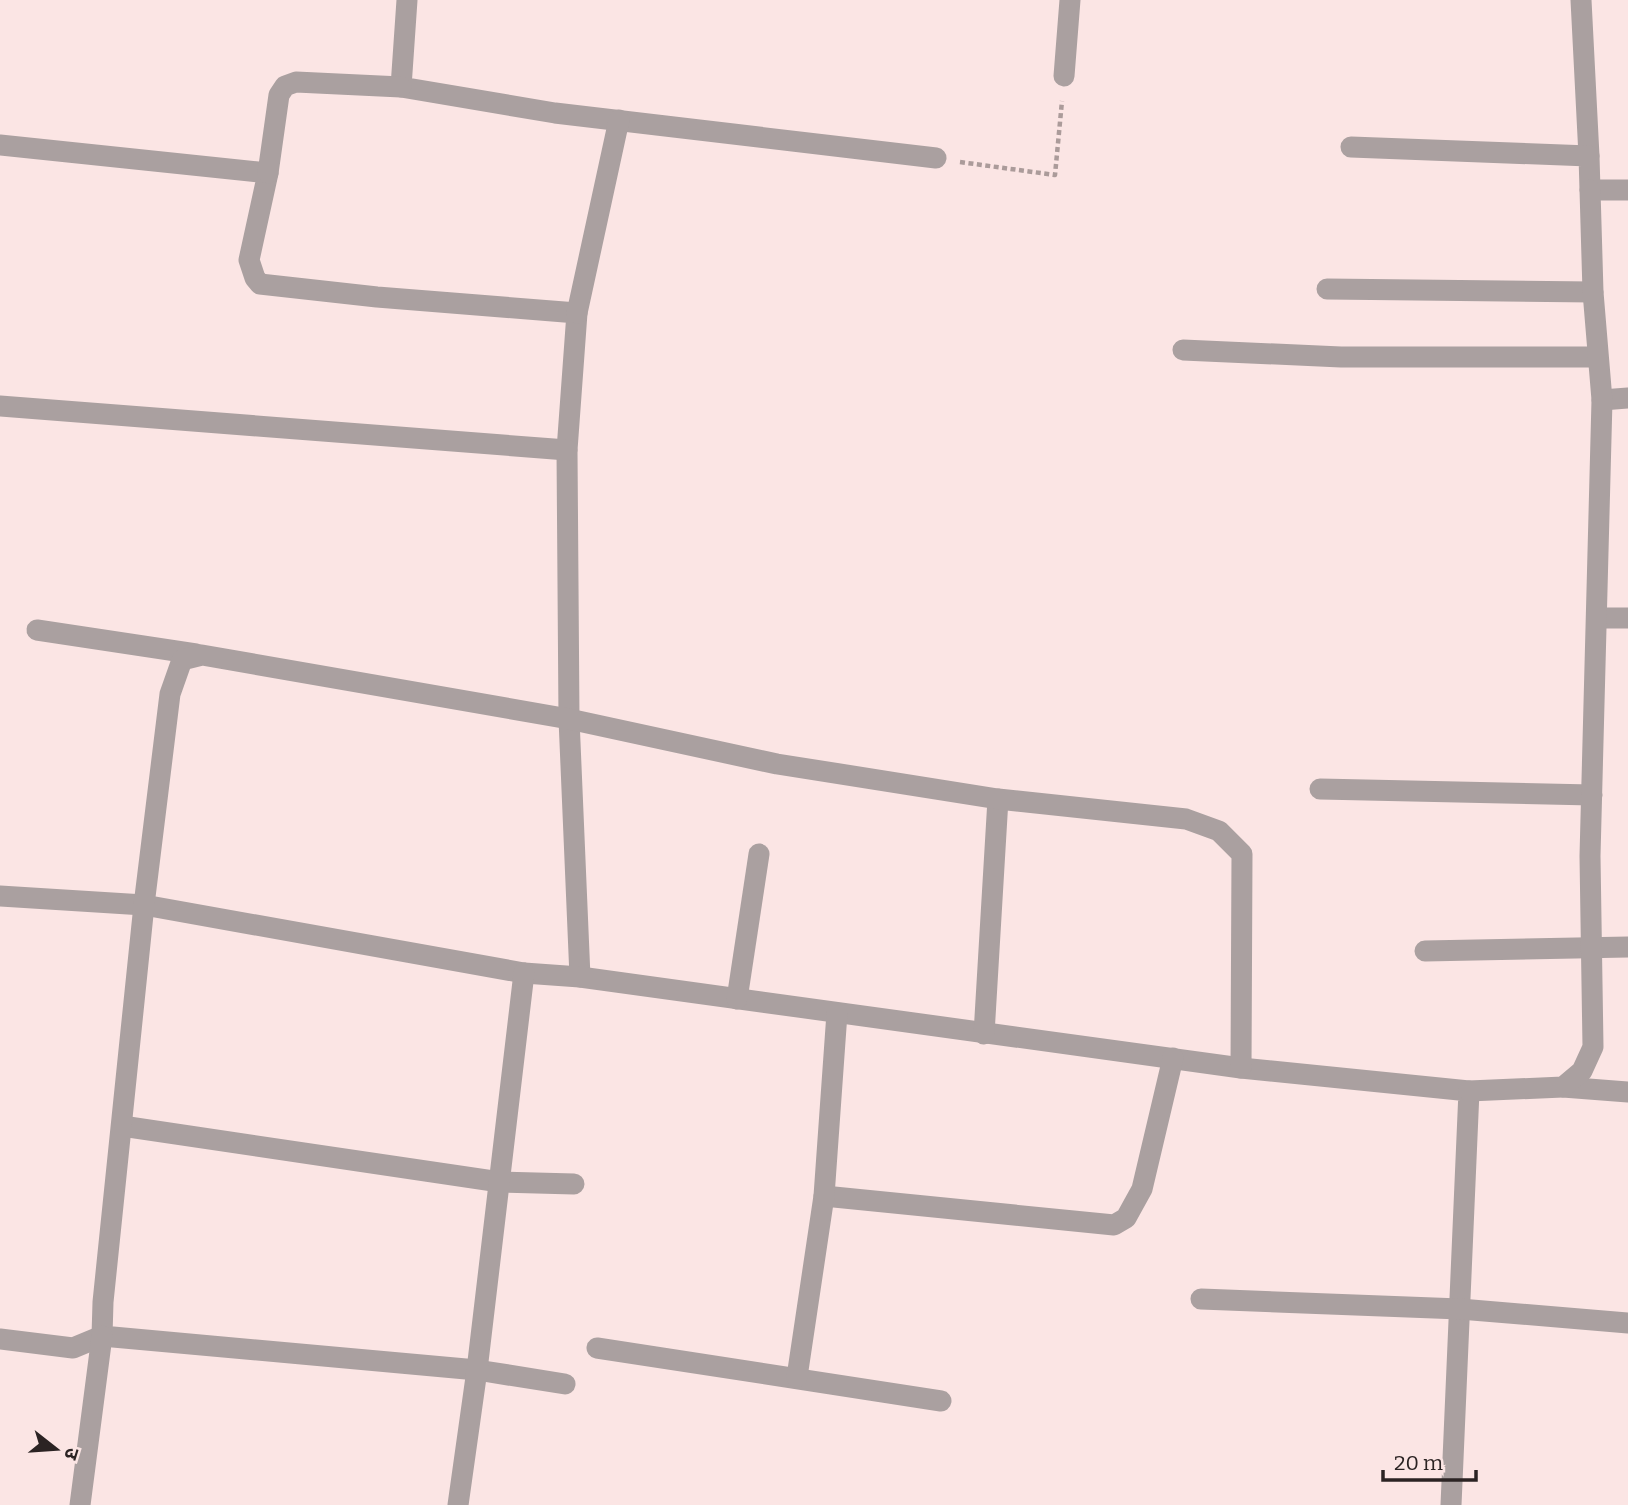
<svg xmlns="http://www.w3.org/2000/svg" width="1628" height="1505" viewBox="0 0 1628 1505" font-family="Bitter,'Noto Sans Devanagari',serif">
<style>
.lines{fill:none;stroke-linecap:round;stroke-linejoin:round}
.path{stroke:#ab9b9a;stroke-width:4.5;stroke-dasharray:5 3.5;stroke-linecap:butt}
.minor{stroke:#aaa0a0;stroke-width:21}
</style>
<rect width="100%" height="100%" fill="#fbe5e4"/>
<g class="lines">
<!-- path -->
<polyline class="path" points="960,162 1055,175 1062,101"/>
<!-- minor -->
<g class="minor">
<polyline points="407,0 401,87 555,113 936,158"/>
<polyline points="1581,0 1589,156"/>
<polyline points="1064,76 1070,0"/>
<polyline points="0,145 268,173 249,260 255,278 260,284 377,297 577,313 567,450 569,719 580,977"/>
<polyline points="1351,147 1589,156 1590,190 1628,190"/>
<polyline points="268,173 279,95 285,86 296,82 401,87"/>
<polyline points="1327,289 1593,292"/>
<polyline points="577,313 619,120"/>
<polyline points="1183,350 1341,357 1597,357"/>
<polyline points="1602,400 1628,398"/>
<polyline points="0,406 567,450"/>
<polyline points="1597,618 1628,618"/>
<polyline points="37,630 196,654"/>
<polyline points="1320,789 1592,795"/>
<polyline points="0,896 144,905 524,973 580,977 1241,1068 1469,1091 1451,1505"/>
<polyline points="1425,951 1628,947"/>
<polyline points="737,999 759,854"/>
<polyline points="984,1034 998,799"/>
<polyline points="1563,1087 1628,1092"/>
<polyline points="1469,1091 1563,1087 1582,1071 1593,1047 1590,856 1602,400 1593,292 1590,190"/>
<polyline points="122,1126 500,1182 574,1184"/>
<polyline points="824,1196 1114,1225 1126,1218 1142,1189 1173,1058"/>
<polyline points="1201,1299 1460,1309 1628,1323"/>
<polyline points="0,1339 73,1348 102,1336"/>
<polyline points="597,1348 941,1401"/>
<polyline points="797,1377 824,1196 837,1013"/>
<polyline points="565,1384 477,1370 102,1336 103,1302 144,905 170,694 182,660 202,655 569,719 777,764 998,799 1186,819 1219,831 1242,854 1241,1068"/>
<polyline points="80,1505 102,1336"/>
<polyline points="458,1505 477,1370 524,973"/>
</g>
</g>
<!-- north arrow -->
<g transform="translate(56 1449) rotate(107)" stroke="#fbe5e4" stroke-width="5" paint-order="stroke">
<path d="M0-5L12 26L0 18L-12 26Z" fill="#2b2323"/>
<text y="-10" font-size="19" font-weight="bold" text-anchor="middle" fill="#2b2323">उ</text>
</g>
<!-- scale -->
<path d="M1383 1470v10h93v-10" fill="none" stroke="#2b2323" stroke-width="3.5"/>
<text x="1394" y="1470" font-size="21" fill="#2b2323" stroke="#fbe5e4" stroke-width="5" paint-order="stroke">20 m</text>
</svg>
